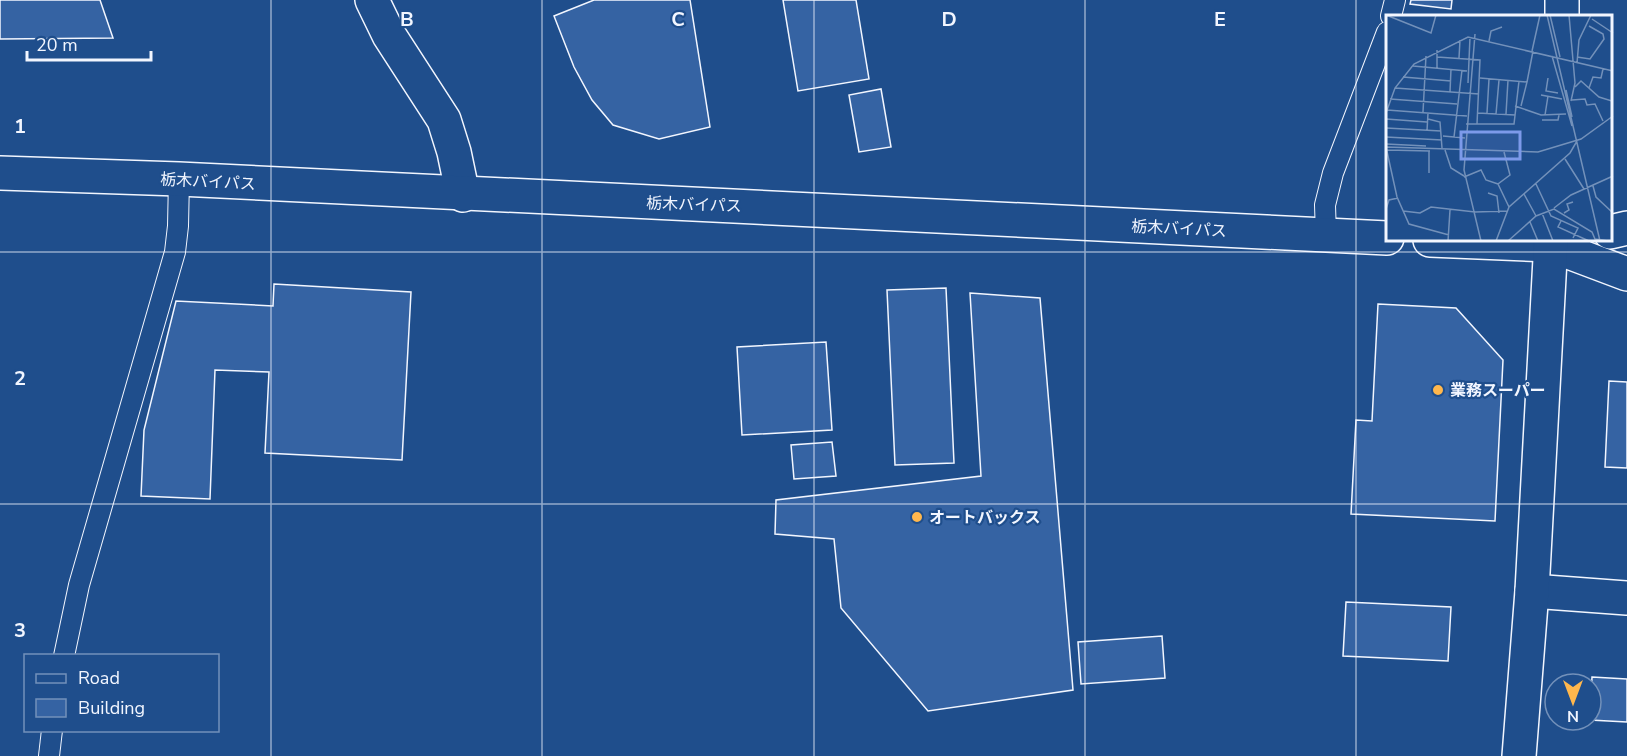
<svg xmlns="http://www.w3.org/2000/svg" width="1627" height="756" viewBox="0 0 1627 756" font-family="'Nunito Sans','Noto Sans JP',sans-serif">
<style>
.building{fill:#3563a3;stroke:#f2f6ff;stroke-width:1.5}
.lines{fill:none;stroke-linecap:round;stroke-linejoin:round}
.lane-casing{stroke:#f2f6ff;stroke-width:22}
.street-casing{stroke:#f2f6ff;stroke-width:36}
.secondary-casing{stroke:#f2f6ff;stroke-width:36}
.lane{stroke:#1f4e8c;stroke-width:20}
.street{stroke:#1f4e8c;stroke-width:33}
.secondary{stroke:#1f4e8c;stroke-width:33}
.grid{fill:none;stroke:#f2f6ff;stroke-width:1.5;stroke-opacity:0.55}
.poi-dot{fill:#ffb74d;stroke:#1f4e8c;stroke-width:2}
.labels{text-anchor:middle;stroke-width:4.5;stroke-linejoin:round;paint-order:stroke}
.street-label{font-size:16px;fill:#f2f6ff;stroke:#1f4e8c}
.poi-label{font-size:16px;font-weight:bold;fill:#f2f6ff;stroke:#1f4e8c;text-anchor:start}
.inset-road{fill:none;stroke:#7391ba;stroke-width:1.5}
.view{fill:#7d9aea;fill-opacity:0.15;stroke:#7d9aea;stroke-width:3}
.inset-edge{fill:none;stroke:#f2f6ff;stroke-width:3}
.grid-label{font-size:20px;text-anchor:middle;font-weight:bold;fill:#f2f6ff;stroke:#1f4e8c;stroke-width:4.5;stroke-linejoin:round;paint-order:stroke}
</style>
<rect width="100%" height="100%" fill="#1f4e8c"/>
<!-- building -->
<g class="building">
<polygon points="0,0 100,0 113,38 0,39"/>
<polygon points="594,0 690,0 710,127 659,139 613,125 592,100 574,67 554,16"/>
<polygon points="783,0 856,0 869,79 798,91"/>
<polygon points="1411,0 1452,0 1451,9 1410,4"/>
<polygon points="881,89 891,147 859,152 849,95"/>
<polygon points="274,284 411,292 402,460 265,453 269,372 215,370 210,499 141,496 144,430 176,301 273,306"/>
<polygon points="946,288 954,463 895,465 887,290"/>
<polygon points="970,293 1040,298 1073,690 928,711 841,608 834,539 775,534 776,500 981,476"/>
<polygon points="1378,304 1456,308 1503,360 1495,521 1351,514 1356,420 1372,421"/>
<polygon points="826,342 832,430 742,435 737,347"/>
<polygon points="1609,381 1627,382 1627,468 1605,467"/>
<polygon points="832,442 836,476 794,479 791,445"/>
<polygon points="1346,602 1451,607 1448,661 1343,656"/>
<polygon points="1162,636 1165,678 1081,684 1078,642"/>
<polygon points="1592,677 1627,679 1627,722 1590,720"/>
</g>
<g class="lines">
<defs>
<g id="lane">
<polyline points="1391,16 1395,0"/>
<polyline points="1326,235 1325,205 1333,173 1387,32"/>
<polyline points="64,656 79,585 175,252 178,226 179,179"/>
<polyline points="49,756 52,730"/>
</g>
<g id="street">
<polyline points="372,0 389,35 444,120 454,152 463,195"/>
<polyline points="1532,591 1627,598"/>
</g>
<g id="secondary">
<polyline points="1562,16 1562,0"/>
<polyline points="0,173 179,179 1387,238"/>
<polyline points="1610,232 1627,228"/>
<polyline points="1430,240 1550,245 1574,240"/>
<polyline points="1550,245 1627,274"/>
<polyline points="1519,756 1532,591 1551,240"/>
</g>
</defs>
<!-- lane casing -->
<use href="#lane" class="lane-casing"/>
<!-- street casing -->
<use href="#street" class="street-casing"/>
<!-- secondary casing -->
<use href="#secondary" class="secondary-casing"/>
<!-- lane -->
<use href="#lane" class="lane"/>
<!-- street -->
<use href="#street" class="street"/>
<!-- secondary -->
<use href="#secondary" class="secondary"/>
</g>
<!-- grid -->
<path class="grid" d="M271,0V756M542,0V756M814,0V756M1085,0V756M1356,0V756M0,252H1627M0,504H1627"/>
<!-- markers -->
<g class="poi-dot">
<circle cx="1438" cy="390" r="6"/>
<circle cx="917" cy="517" r="6"/>
</g>
<g class="labels">
<!-- street labels -->
<g class="street-label">
<text transform="translate(208 181) rotate(3)" y="6">栃木バイパス</text>
<text transform="translate(694 204) rotate(2)" y="6">栃木バイパス</text>
<text transform="translate(1179 228) rotate(3)" y="6">栃木バイパス</text>
</g>
<!-- poi labels -->
<g class="poi-label">
<text x="1450" y="396">業務スーパー</text>
<text x="929" y="523">オートバックス</text>
</g>
</g>
<!-- overview -->
<g transform="translate(1386 15)">
<rect width="226" height="226" fill="#1f4e8c"/>
<path class="inset-road" d="M0,0L45,18L50,0M161,0L214,226M164,0L174,42M183,0L189,68L185,86M206,4L227,18M89,19L78,155L95,226M103,26L105,16L116,12M146,36L154,0M166,41L186,111M51,42L94,45L91,109M191,42L204,44L218,24L217,19L203,11M73,43L74,25M191,48L193,25L205,0M27,51L81,56M51,53V35M17,62L65,66M94,63L141,67L135,91M162,63L160,76L172,78M141,67L147,36M82,68L84,22M189,72L195,66L213,82L226,86V99M9,73L93,79M203,73L207,62L215,63L217,54M180,75L186,102M64,77L65,54M155,80L176,84M4,84L71,89M186,85L199,84L201,90L209,89L217,106M129,91L155,100L180,99M1,95L81,101M37,97L40,41M0,98L9,73L28,49L82,22L227,56M92,98L129,100M101,98L103,64M110,99L113,65M120,99L122,65M159,100L162,81M0,104L41,107M42,104L54,107L56,133M156,105H172L173,100M80,109H128L133,66M0,113L55,116M41,116L42,98M57,121L79,123M0,122L56,125M68,122L76,55M0,129L40,131M0,132L11,182L23,209L63,220M0,132L152,137L195,124L227,101M1,135L44,136M59,135L65,153L78,161M118,137L124,160L112,169L123,192M179,144L198,174M43,158V136M78,162L95,155L100,165L112,169M150,169L165,201L192,213L187,223M207,171L210,182L227,198M102,178L111,181L113,198M138,179L150,201M168,193L185,180L227,161M0,194L3,185L12,183M17,196L34,198L45,192L89,197L121,196M156,198L167,226M178,198L183,195L181,189L187,187M175,206L172,212L203,226M144,207L152,226M62,226L64,195M110,226L123,192L184,138L191,126M122,226L150,201L168,194L206,217L209,224L222,226"/>
<path class="view" d="M75,117H134V144H75Z"/>
<rect width="226" height="226" class="inset-edge"/>
</g>
<g class="grid-label">
<text x="407" y="26">B</text>
<text x="678" y="26">C</text>
<text x="949" y="26">D</text>
<text x="1220" y="26">E</text>
<text x="20" y="133">1</text>
<text x="20" y="385">2</text>
<text x="20" y="637">3</text>
</g>
<!-- legend -->
<rect x="24" y="654" width="195" height="78" fill="#1f4e8c" stroke="#7391ba" stroke-width="1.5"/>
<rect x="36" y="674" width="30" height="9" fill="#1f4e8c" stroke="#7391ba" stroke-width="1.5"/>
<text x="78" y="684" font-size="18" fill="#f2f6ff">Road</text>
<rect x="36" y="699" width="30" height="18" fill="#3563a3" stroke="#7391ba" stroke-width="1.5"/>
<text x="78" y="714" font-size="18" fill="#f2f6ff">Building</text>
<!-- north arrow -->
<g transform="translate(1573 702) rotate(180)"><circle r="28" fill="#1f4e8c" stroke="#7391ba" stroke-width="1.5"/>
<path d="M0-4.5L10 22L0 15L-10 22Z" fill="#ffb74d"/>
<text y="-9" font-size="16" font-weight="bold" text-anchor="middle" fill="#f2f6ff">N</text>
</g>
<!-- scale -->
<path d="M27 51v9h124v-9" fill="none" stroke="#f2f6ff" stroke-width="3"/>
<text x="36" y="51" font-size="18" fill="#f2f6ff" stroke="#1f4e8c" stroke-width="4.5" paint-order="stroke">20 m</text>
</svg>
